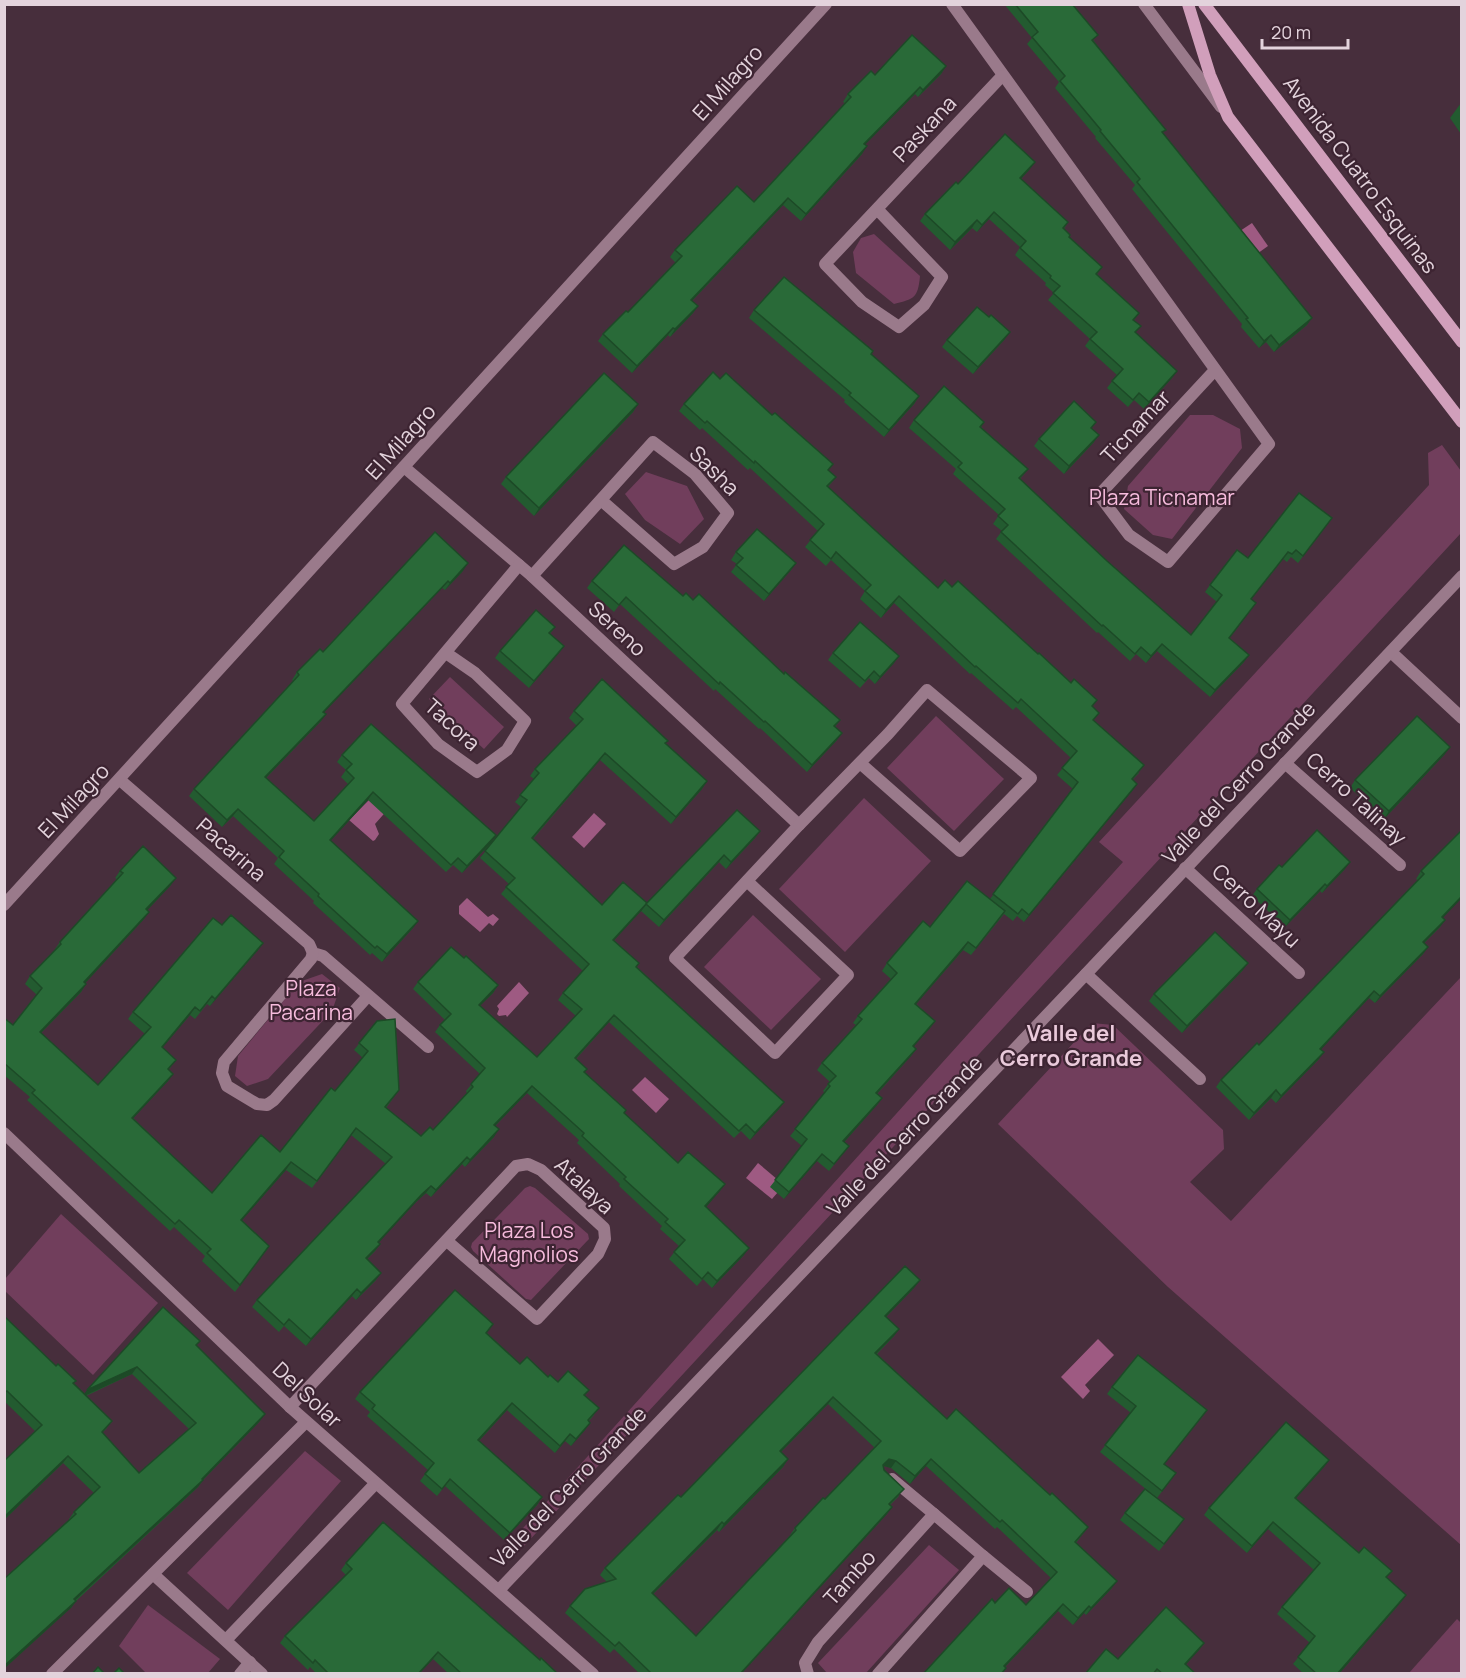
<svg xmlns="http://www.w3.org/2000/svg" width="1466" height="1678" viewBox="0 0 1466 1678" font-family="Manrope,sans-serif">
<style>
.green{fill:#713e5c}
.water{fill:#9e5a82}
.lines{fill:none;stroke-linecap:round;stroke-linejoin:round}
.minor{stroke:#9a7a8b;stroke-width:12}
.secondary{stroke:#d19fbb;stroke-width:12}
.wall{fill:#235b30;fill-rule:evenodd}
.shaded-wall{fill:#1d4a27}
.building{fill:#296a38;stroke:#1d4a27;stroke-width:1.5;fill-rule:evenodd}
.labels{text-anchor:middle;stroke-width:4.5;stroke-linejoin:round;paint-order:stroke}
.street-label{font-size:21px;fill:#e3d3dc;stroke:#3d2432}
.park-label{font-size:21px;fill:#f7bcdd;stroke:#3d2432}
.neighbourhood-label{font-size:22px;font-weight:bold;fill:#eacadb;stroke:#3d2432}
</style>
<rect width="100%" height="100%" fill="#472e3c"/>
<!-- green -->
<g class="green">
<path d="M874,234L920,276C918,298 914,299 894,304L856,273L853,252L861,238Z"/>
<polygon points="1190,415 1213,415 1240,429 1242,448 1172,539 1153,535 1124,509 1128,486"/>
<polygon points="1442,445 1461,471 1461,533 512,1559 497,1557 1123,862 1099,842 1429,485 1428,453"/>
<polygon points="646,472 687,486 704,519 680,544 645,520 625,494"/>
<polygon points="450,677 504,727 484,749 429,699"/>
<polygon points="936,716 1004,779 954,831 887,768"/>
<polygon points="864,798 931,861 845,952 779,889"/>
<polygon points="753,915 821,979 771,1030 704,967"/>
<polygon points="322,974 340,988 332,1011 268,1079 247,1086 235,1076 238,1056 299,982"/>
<polygon points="1461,977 1461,1545 1168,1287 998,1124 1092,1023 1113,1025 1223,1130 1224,1149 1190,1182 1231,1221"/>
<polygon points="530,1186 535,1188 588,1234 589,1239 531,1300 526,1299 473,1251 471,1247 472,1243 525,1188"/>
<polygon points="61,1214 158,1303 93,1375 5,1291 5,1279"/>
<polygon points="305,1451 341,1481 228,1610 187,1573"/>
<polygon points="929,1545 959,1570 866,1673 827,1673 818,1663"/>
<polygon points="148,1605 220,1659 208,1673 146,1673 119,1646"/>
<polygon points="1457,1619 1461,1623 1461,1673 1409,1673"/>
</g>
<!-- water -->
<g class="water">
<polygon points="1252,223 1268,246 1254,256 1237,233"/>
<polygon points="375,794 390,807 375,824 379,834 375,840 373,841 349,820"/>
<polygon points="594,813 606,824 584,848 572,837"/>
<polygon points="467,898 488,917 493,914 499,919 493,926 489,923 480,932 459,914 459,906"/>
<polygon points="519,982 529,993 507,1017 506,1015 499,1016 497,1014 499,1009 497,1006"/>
<polygon points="645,1077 669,1099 656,1113 632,1090"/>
<polygon points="758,1163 784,1185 772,1199 746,1178"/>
<polygon points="1098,1339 1114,1355 1085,1385 1090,1391 1083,1399 1061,1377"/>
</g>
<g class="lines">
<!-- minor -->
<g class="minor">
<polyline points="952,4 1269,444 1168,562 1129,535 1099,495 1215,370"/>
<polyline points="1144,4 1221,107"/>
<polyline points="877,209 942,277 924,305 899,327 862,302 825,264 1002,76"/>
<polyline points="404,467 532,576 799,825 675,958 775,1053 848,975 748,882"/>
<polyline points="532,576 653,442 695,474 728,513 703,547 674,564 601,500"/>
<polyline points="1391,652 1462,718"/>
<polyline points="446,653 475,673 525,721 507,750 477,772 438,744 402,704 519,565"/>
<polyline points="1285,763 1400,865"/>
<polyline points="120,780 309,944 313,953 323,956 428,1047"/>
<polyline points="799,825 888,734 927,690 1031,778 960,851 860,763"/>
<polyline points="1185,868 1299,973"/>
<polyline points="4,905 826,4"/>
<polyline points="313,953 311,959 224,1062 222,1073 227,1086 257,1104 267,1105 274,1100 368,996"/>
<polyline points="1086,974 1200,1079"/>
<polyline points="4,1133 290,1407 593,1674"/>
<polyline points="290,1407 516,1166 528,1164 541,1170 604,1228 605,1239 598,1254 537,1319 447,1241"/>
<polyline points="892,1479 934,1514"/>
<polyline points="983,1556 1027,1592"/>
<polyline points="153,1574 262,1674"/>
<polyline points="499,1590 1086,974 1462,576"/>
<polyline points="226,1640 375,1484"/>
<polyline points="52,1674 306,1422"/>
<polyline points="240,1674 250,1662"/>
<polyline points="808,1674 805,1663 818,1642 934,1514 983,1556 878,1674"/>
</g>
<!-- secondary -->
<g class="secondary">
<polyline points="1188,4 1210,75 1228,117 1462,422"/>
<polyline points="1204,4 1462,342"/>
</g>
</g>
<!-- wall -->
<g class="wall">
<polygon points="1004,4 1072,4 1094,41 1307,325 1274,352 1266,342 1259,348 1241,327 1242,324 1132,189 1135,185 1095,138 1096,137 1055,88 1059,82 1027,44 1032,38"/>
<polygon points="946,66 941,74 918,97 915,94 865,144 862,154 801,221 783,205 692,301 698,306 693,313 670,337 668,335 632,373 598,341 603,334 628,312 676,263 670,257 675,250 754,202 845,103 843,102 848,94 875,75"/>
<polygon points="1461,103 1461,134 1450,118"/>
<polygon points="1030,169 1021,179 1068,222 1064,229 1069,237 1102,267 1097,274 1139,313 1134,320 1136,333 1177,371 1172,378 1144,409 1134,400 1128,407 1107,388 1117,375 1085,346 1090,339 1048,300 1054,293 1045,285 1046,283 1015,255 1020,247 989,219 977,232 972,228 950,250 920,221 925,214 958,184"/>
<polygon points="754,310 871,354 919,396 914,404 884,437 844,402 845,400 749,318"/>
<polygon points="1005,339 973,374 942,347 947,340"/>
<polygon points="638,404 633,412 534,516 501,484 506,477"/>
<polygon points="684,404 829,471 836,477 828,487 938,588 952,587 1093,707 1094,721 1139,773 1132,780 1132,791 1024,922 1017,916 1013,921 1004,914 971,955 963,950 916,1004 935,1021 930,1028 913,1046 916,1049 911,1056 877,1094 882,1098 877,1105 844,1142 849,1146 829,1171 817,1161 784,1199 770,1187 802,1146 790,1136 825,1093 823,1091 830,1082 817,1070 822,1063 856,1025 853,1023 858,1016 891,979 882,971 887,963 930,927 990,899 1073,789 1057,775 1071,758 1016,707 1013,710 971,673 970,674 894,603 881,618 860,599 865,591 831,560 826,566 805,547 818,531 750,468 748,470 702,428 700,430 679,411"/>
<polygon points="914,420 984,422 981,427 1028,469 1020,479 1107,561 1191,635 1217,602 1205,592 1210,585 1248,558 1332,518 1298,563 1291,557 1287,562 1283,559 1251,599 1256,603 1229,638 1244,662 1210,697 1157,651 1146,663 1136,654 1130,661 1098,632 1097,633 996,539 1002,531 993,524 999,515 953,474 956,469 909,428"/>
<polygon points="1092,428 1094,442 1064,474 1034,446 1039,439"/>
<polygon points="736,552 796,563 791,570 764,601 731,572 737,564 731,560"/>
<polygon points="463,571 445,590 442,588 324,712 326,714 321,721 266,778 314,821 348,784 341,777 346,770 337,762 342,755 496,835 491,843 462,873 453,865 446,872 368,800 330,841 418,921 413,928 382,962 372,953 370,955 313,903 314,901 274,864 278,858 233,816 222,827 189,796 194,789 294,681 292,680 297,672"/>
<polygon points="592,581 683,596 693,600 840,720 835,727 837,740 807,772 760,728 759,729 715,689 714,691 620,604 614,612 587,588"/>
<polygon points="555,627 550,634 564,646 529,688 495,658 500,651"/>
<polygon points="833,653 894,663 875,684 869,678 860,688 828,660"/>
<polygon points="574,711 666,744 707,781 702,789 671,824 600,760 533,839 602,905 647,903 642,910 614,940 637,967 784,1102 779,1109 750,1140 741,1131 734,1138 609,1022 576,1059 585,1072 624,1113 678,1163 725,1184 706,1207 744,1255 712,1288 703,1279 697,1286 669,1259 679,1246 660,1229 662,1226 619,1186 620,1184 577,1143 579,1140 527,1093 495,1126 494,1137 465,1167 462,1164 431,1197 426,1193 417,1201 378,1242 380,1244 375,1251 367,1259 376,1280 356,1300 352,1296 306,1346 284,1326 279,1332 252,1307 257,1300 386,1164 351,1135 312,1188 286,1170 242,1220 269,1246 235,1292 202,1261 205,1256 174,1227 170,1231 27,1100 30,1097 4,1075 4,1018 13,1025 37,995 25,984 30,976 56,950 55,949 60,942 117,879 115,878 120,871 171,885 147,910 149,912 144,919 85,983 86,984 81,992 41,1033 98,1085 145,1034 128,1019 133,1012 222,925 263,943 258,950 210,1006 207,1004 195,1019 190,1015 162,1048 171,1067 168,1070 173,1074 168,1081 133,1118 212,1193 280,1152 335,1091 363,1058 354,1050 377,1021 394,1097 386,1108 421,1136 433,1130 467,1093 466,1091 480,1074 435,1032 440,1025 445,1020 413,989 418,982 464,958 498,985 493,993 480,1005 537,1057 576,1016 558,1000 563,993 583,971 501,894 509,884 480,858 521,807 515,802 534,779 530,776 535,769 577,726 569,718"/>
<polygon points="1445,754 1384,819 1350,788 1355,780"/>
<polygon points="760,831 755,838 726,869 719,862 659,927 641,911 646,904"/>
<polygon points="1461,831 1443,918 1445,920 1440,927 1424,943 1428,947 1423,954 1375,1003 1369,998 1321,1049 1319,1059 1276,1103 1271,1098 1249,1120 1216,1087 1221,1080 1259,1045 1418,880 1416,879 1421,871"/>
<polygon points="1282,867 1345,869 1322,893 1320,891 1285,927 1252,896 1257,889"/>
<polygon points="1243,970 1182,1033 1149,1001 1154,994"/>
<path d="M915,1287L886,1317L899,1329L894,1336L877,1354L947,1419L1050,1495L1088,1527L1076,1543L1112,1588L1086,1615L1084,1613L1073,1625L1058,1611L1005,1667L1006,1668L1002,1674H923L995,1603L1026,1605L1051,1578L997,1527L995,1529L926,1466L910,1484L891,1468L884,1466V1470L899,1496L890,1505L887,1514L741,1674H640L614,1649L610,1653L565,1613L570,1606L607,1582L600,1575L605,1568L681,1497ZM828,1404L875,1448L825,1499L795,1528L790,1535V1536L696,1636L653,1594L717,1530L719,1532L783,1467L788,1459L781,1452Z"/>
<path d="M163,1307L260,1421L203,1480L198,1487L76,1601L71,1608L69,1519L74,1512L94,1493L63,1463L4,1520V1461L35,1431L4,1401V1316L85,1394ZM132,1374L189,1429L139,1473L102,1433L107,1428L86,1396Z"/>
<polygon points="487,1333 520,1364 558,1382 589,1390 585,1395 594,1415 589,1421 585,1430 571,1446 565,1441 555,1453 507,1410 479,1441 542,1497 537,1505 504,1540 445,1486 437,1496 420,1481 428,1470 367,1416 370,1412 355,1399 360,1392"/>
<polygon points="1112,1387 1207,1410 1164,1464 1176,1473 1157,1498 1100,1452 1131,1413 1107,1394"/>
<polygon points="1329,1460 1324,1467 1296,1498 1406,1595 1401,1602 1339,1674 1304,1674 1293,1664 1310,1643 1277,1614 1282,1607 1314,1570 1268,1529 1247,1553 1204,1515 1209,1508"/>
<polygon points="1125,1513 1184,1519 1159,1551 1120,1520"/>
<polygon points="346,1563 540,1660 558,1674 449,1674 433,1659 419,1674 317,1674 310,1667 308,1670 280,1643 285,1636 346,1575 341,1570"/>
<polygon points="1204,1643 1199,1650 1186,1664 1196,1674 1085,1674 1118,1659"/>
</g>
<!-- shaded-wall -->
<g class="shaded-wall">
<polygon points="946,66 941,74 918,97 923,90"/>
<polygon points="920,87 915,94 859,151 864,144"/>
<polygon points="867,146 862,154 801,221 806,214"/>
<polygon points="1035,162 1030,169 1015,185 1020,178"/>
<polygon points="788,198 783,205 686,307 691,300"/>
<polygon points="994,212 989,219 977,232 982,225"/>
<polygon points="977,220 972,228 950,250 955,242"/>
<polygon points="698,306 693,313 670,337 675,329"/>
<polygon points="1312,318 1307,325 1274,352 1279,345"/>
<polygon points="673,328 668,335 632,373 637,366"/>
<polygon points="1010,332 1005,339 973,374 978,367"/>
<polygon points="1271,335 1266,342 1259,348 1264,341"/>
<polygon points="1177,371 1172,378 1144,409 1149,402"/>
<polygon points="919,396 914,404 884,437 889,430"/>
<polygon points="638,404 633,412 534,516 539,508"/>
<polygon points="1099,435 1094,442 1064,474 1069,466"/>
<polygon points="468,563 463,571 445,590 450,583"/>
<polygon points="796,563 791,570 764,601 769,594"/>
<polygon points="448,581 442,588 318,719 323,712"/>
<polygon points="899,596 894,603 881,618 886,610"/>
<polygon points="1162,644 1157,651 1146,663 1151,656"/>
<polygon points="564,646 559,653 529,688 534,681"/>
<polygon points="1249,655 1244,662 1210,697 1215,690"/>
<polygon points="899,656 894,663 875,684 880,677"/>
<polygon points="326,714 321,721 260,784 265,777"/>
<polygon points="842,733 837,740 807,772 812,765"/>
<polygon points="1450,747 1445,754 1384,819 1389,811"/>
<polygon points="605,753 600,760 527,845 532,838"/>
<polygon points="707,781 702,789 671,824 676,817"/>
<polygon points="1137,784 1132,791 1024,922 1029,915"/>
<polygon points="373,792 368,800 325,847 330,840"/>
<polygon points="238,809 233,816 222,827 227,820"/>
<polygon points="760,831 755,838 726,869 731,862"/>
<polygon points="496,835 491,843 462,873 467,866"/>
<polygon points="724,855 719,862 659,927 664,920"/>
<polygon points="1350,862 1345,869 1322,893 1327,886"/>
<polygon points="176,878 171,885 141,917 146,909"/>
<polygon points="1325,884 1320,891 1285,927 1290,920"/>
<polygon points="1461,897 1461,899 1437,924 1442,917"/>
<polygon points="647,903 642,910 608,947 613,940"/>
<polygon points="149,912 144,919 79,990 84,982"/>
<polygon points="1445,920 1440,927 1418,949 1423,942"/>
<polygon points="418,921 413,928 382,962 387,954"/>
<polygon points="968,942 963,950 910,1011 915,1004"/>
<polygon points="263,943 258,950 210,1006 215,999"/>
<polygon points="1428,947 1423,954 1375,1003 1380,996"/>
<polygon points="1248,963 1243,970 1182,1033 1187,1026"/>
<polygon points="86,984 81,992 35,1039 40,1032"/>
<polygon points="498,985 493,993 474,1012 479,1005"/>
<polygon points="1374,991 1369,998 1315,1056 1320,1049"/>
<polygon points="195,1007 190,1015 157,1054 162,1047"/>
<polygon points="614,1015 609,1022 570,1065 575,1058"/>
<polygon points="935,1021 930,1028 908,1053 913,1046"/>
<polygon points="916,1049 911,1056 871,1100 876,1093"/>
<polygon points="1324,1052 1319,1059 1276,1103 1281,1096"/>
<polygon points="173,1074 168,1081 127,1125 132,1118"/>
<polygon points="532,1086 527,1093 489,1132 494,1125"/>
<polygon points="1276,1090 1271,1098 1249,1120 1254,1113"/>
<polygon points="882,1098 877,1105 838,1149 843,1141"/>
<polygon points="784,1102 779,1109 750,1140 755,1133"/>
<polygon points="499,1129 494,1137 465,1167 470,1160"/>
<polygon points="822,1154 817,1161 784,1199 789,1192"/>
<polygon points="467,1157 462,1164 431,1197 436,1190"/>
<polygon points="291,1162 286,1170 236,1227 241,1220"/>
<polygon points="725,1184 720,1191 700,1214 705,1206"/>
<polygon points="431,1186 426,1193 417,1201 373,1249 378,1242 422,1194"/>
<polygon points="380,1244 375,1251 361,1265 366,1258"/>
<polygon points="749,1248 744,1255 712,1288 717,1281"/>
<polygon points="381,1273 376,1280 356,1300 361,1293"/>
<polygon points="920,1280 915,1287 880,1323 885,1316"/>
<polygon points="357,1289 352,1296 306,1346 311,1339"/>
<polygon points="899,1329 894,1336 870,1360 875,1353"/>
<polygon points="137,1367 132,1374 82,1397 87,1390"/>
<polygon points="833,1397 828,1404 775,1458 780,1451"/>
<polygon points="512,1403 507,1410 473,1447 478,1440"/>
<polygon points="265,1414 260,1421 197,1486 202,1479"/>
<polygon points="590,1423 585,1430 571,1446 576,1439"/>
<polygon points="570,1434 565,1441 555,1453 560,1446"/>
<polygon points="68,1456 63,1463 4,1520 4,1517"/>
<polygon points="788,1459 783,1467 719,1532 724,1524"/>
<polygon points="889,1459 896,1461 891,1468 884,1466 878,1472"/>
<polygon points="931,1459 926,1466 910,1484 915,1476"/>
<polygon points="1329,1460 1324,1467 1290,1505 1295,1498"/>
<polygon points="203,1480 198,1487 69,1606 74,1599"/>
<polygon points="542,1497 537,1505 504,1540 510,1533"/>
<polygon points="892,1507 887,1514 741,1674 740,1674"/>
<polygon points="722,1522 717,1530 647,1600 652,1593"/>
<polygon points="1273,1522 1268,1529 1247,1553 1252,1546"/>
<polygon points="1117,1581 1112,1588 1086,1615 1091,1608"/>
<polygon points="1406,1595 1401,1602 1339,1674 1337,1674"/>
<polygon points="76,1601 71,1608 4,1669 4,1666"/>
<polygon points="1063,1604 1058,1611 999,1673 1004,1666"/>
<polygon points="1089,1606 1084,1613 1073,1625 1078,1618"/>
<polygon points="1204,1643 1199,1650 1180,1671 1185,1664"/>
<polygon points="438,1652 433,1659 419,1674 418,1674"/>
</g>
<!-- building -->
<g class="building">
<polygon points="1015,4 1072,4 1098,35 1092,40 1166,130 1162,132 1312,318 1279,345 1271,335 1264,341 1246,319 1248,318 1137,182 1140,179 1100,131 1101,130 1060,81 1065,76 1032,37 1038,32"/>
<polygon points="912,35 946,66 923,90 920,87 864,144 867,146 806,214 788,198 691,300 698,306 675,329 673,328 637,366 603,334 626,311 628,312 682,256 675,250 737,186 754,202 851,97 848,94 871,71 875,75"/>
<polygon points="1005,134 1035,162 1020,178 1068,222 1063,228 1070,235 1069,237 1102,267 1096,274 1139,313 1133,320 1141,326 1135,332 1177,371 1149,402 1139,393 1133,400 1112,381 1123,369 1090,339 1097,332 1053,293 1060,286 1050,278 1051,276 1020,248 1026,241 994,212 982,225 977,220 955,242 925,214 956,182 958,184"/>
<polygon points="784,277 873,351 871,354 919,396 889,430 849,395 851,393 754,310"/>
<polygon points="977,307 989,317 991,315 1010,332 978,367 947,340"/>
<polygon points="713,372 720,379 726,373 772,415 775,413 833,464 828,470 836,477 827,486 938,588 945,580 952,587 958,581 1038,654 1039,653 1071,683 1074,679 1097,700 1092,706 1099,713 1093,720 1144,765 1132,779 1137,784 1029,915 1022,909 1018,914 993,894 1078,782 1062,768 1077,751 1021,699 1018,703 976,666 975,667 899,596 886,610 865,591 871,585 836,552 831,559 810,540 824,524 755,461 754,463 707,421 705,423 684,404"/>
<polygon points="604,373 638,404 539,508 506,477"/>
<polygon points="944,386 984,422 980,427 1028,469 1019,478 1107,561 1191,635 1222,595 1210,585 1237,550 1248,558 1299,493 1332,518 1303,556 1296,550 1292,554 1288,552 1251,599 1256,603 1229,638 1249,655 1215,690 1162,644 1151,656 1141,647 1135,654 1103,625 1102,626 1001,532 1008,525 998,516 1005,509 958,467 962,463 914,420"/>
<polygon points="1074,401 1096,422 1091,428 1099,435 1069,466 1039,439"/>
<polygon points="757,529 796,563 769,594 736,565 743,558 736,552"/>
<polygon points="435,532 468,563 450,583 448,581 323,712 326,714 265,777 314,821 354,778 346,770 352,764 342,755 371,724 496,835 467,866 458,858 451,865 373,792 330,840 418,921 387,954 377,946 375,948 318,896 319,894 279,857 284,851 238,809 227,820 194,789 299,675 297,672 320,649 323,652"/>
<polygon points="624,545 683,596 686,593 693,600 699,594 784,674 785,672 840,720 834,726 842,733 812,765 765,721 764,722 720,682 719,684 626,597 619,605 592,581"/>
<polygon points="536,610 555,627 549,633 564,646 534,681 500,651"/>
<polygon points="860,622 899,656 880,677 874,671 865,681 833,653"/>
<polygon points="602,679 668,741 665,743 707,781 676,817 605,753 532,838 602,905 623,882 647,903 613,940 639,963 636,967 784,1102 755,1133 746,1124 739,1131 614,1015 575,1058 587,1069 584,1072 626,1110 624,1113 678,1163 688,1152 725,1184 705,1206 749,1248 717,1281 708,1272 702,1279 674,1252 685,1240 665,1222 668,1219 624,1179 626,1177 582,1136 584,1133 532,1086 494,1125 499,1129 470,1160 467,1157 436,1190 431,1186 422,1194 378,1242 380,1244 366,1258 381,1273 361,1293 357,1289 311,1339 289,1319 284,1325 257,1300 392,1157 356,1128 317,1181 291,1162 241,1220 269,1246 240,1285 207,1253 211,1249 179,1220 175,1224 32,1093 35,1090 4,1063 4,1018 13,1025 42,988 30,976 61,944 60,942 123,873 120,871 143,846 176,878 146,909 149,912 84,982 86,984 40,1032 98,1085 151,1027 133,1012 213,918 222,925 231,915 263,943 215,999 212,996 200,1011 195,1007 162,1047 176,1060 168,1069 173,1074 132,1118 212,1193 261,1135 280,1152 331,1088 335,1091 368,1051 359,1043 377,1021 395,1019 399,1090 385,1107 421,1136 430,1127 433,1130 473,1087 471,1084 485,1068 440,1025 451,1014 418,982 451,947 464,958 466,956 498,985 479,1005 537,1057 582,1009 563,993 589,964 506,887 515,878 485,851 527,800 520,795 539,773 535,769 583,719 574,711"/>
<polygon points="1417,716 1450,747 1389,811 1355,780"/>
<polygon points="737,810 760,831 731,862 724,855 664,920 646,904"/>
<polygon points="1317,830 1350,862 1327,886 1325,884 1290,920 1257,889 1279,865 1282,867"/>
<polygon points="1461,831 1461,897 1442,917 1445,920 1423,942 1428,947 1380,996 1374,991 1320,1049 1324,1052 1281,1096 1276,1090 1254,1113 1221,1080 1257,1043 1259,1045 1424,874 1421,871"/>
<polygon points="967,881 1005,911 976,948 968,942 915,1004 935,1021 913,1046 916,1049 876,1093 882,1098 843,1141 849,1146 834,1164 822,1154 789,1192 775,1180 807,1139 795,1129 830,1086 828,1084 836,1076 822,1063 862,1019 858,1016 897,973 887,963 923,921 930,927"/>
<polygon points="1215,932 1248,963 1187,1026 1154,994"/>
<path d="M905,1266L920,1280L885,1316L899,1329L875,1353L947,1419L956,1409L1050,1495L1052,1493L1088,1527L1075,1542L1117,1581L1091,1608L1089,1606L1078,1618L1063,1604L1004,1666L1006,1668L1001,1674H923L992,1599L995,1603L1009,1588L1026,1605L1057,1572L1002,1520L1000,1522L931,1459L915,1476L896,1461L889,1459L883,1465L884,1470L904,1489L889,1504L892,1507L740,1674H652L619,1642L615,1646L570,1606L585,1589L616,1579L605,1568L678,1495L681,1497ZM833,1397L881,1441L825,1499L823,1498L795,1528L796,1530L696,1636L652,1593L722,1522L724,1524L788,1459L780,1451Z"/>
<polygon points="455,1290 493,1324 486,1333 520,1364 527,1357 548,1377 550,1375 558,1382 568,1371 589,1390 584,1395 599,1408 588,1420 590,1423 576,1439 570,1434 560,1446 512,1403 478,1440 542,1497 510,1533 450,1479 442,1489 425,1474 434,1463 372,1409 375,1405 360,1392"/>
<polygon points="163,1307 200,1341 196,1345 265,1414 202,1479 203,1480 74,1599 76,1601 4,1666 4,1579 76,1514 74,1512 100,1487 68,1456 4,1517 4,1461 42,1425 7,1391 4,1393 4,1316 56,1366 58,1364 76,1381 73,1383 112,1421 102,1432 139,1473 196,1423 137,1367 87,1390"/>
<polygon points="1138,1355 1207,1410 1164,1464 1176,1473 1162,1491 1105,1445 1136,1406 1112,1387"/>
<polygon points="1286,1422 1329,1460 1295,1498 1359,1553 1364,1547 1392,1571 1386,1577 1406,1595 1337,1674 1317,1674 1298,1657 1315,1636 1282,1607 1320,1563 1273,1522 1252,1546 1209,1508"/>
<polygon points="1145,1489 1184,1519 1164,1544 1125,1513"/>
<polygon points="383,1522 540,1660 541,1658 558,1674 462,1674 438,1652 418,1674 329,1674 315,1660 313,1663 285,1636 352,1569 346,1563"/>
<polygon points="1166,1607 1204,1643 1185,1664 1196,1674 1163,1674 1157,1669 1153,1674 1085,1674 1106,1649 1118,1659"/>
<polygon points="98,1667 105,1674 92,1674"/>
<polygon points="119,1668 125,1674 113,1674"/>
</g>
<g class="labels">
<!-- street labels -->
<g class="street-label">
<text transform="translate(728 83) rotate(-48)" y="7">El Milagro</text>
<text transform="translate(925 129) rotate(-47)" y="7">Paskana</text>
<text transform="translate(1360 175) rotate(53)" y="7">Avenida Cuatro Esquinas</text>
<text transform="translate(1136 427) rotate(-47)" y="7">Ticnamar</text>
<text transform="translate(401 442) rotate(-48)" y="7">El Milagro</text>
<text transform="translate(714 471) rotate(45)" y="7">Sasha</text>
<text transform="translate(617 629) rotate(43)" y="7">Sereno</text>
<text transform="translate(452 725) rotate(42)" y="7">Tacora</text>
<text transform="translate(1239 783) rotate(-47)" y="7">Valle del Cerro Grande</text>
<text transform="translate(1356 799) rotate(42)" y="7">Cerro Talinay</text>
<text transform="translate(74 801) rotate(-47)" y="7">El Milagro</text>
<text transform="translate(231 850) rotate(41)" y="7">Pacarina</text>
<text transform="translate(1256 906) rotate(43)" y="7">Cerro Mayu</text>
<text transform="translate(905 1136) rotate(-46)" y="7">Valle del Cerro Grande</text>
<text transform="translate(584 1186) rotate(43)" y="7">Atalaya</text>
<text transform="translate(307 1395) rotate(43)" y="7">Del Solar</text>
<text transform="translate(569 1487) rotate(-46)" y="7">Valle del Cerro Grande</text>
<text transform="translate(850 1578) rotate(-48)" y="7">Tambo</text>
</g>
<!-- park labels -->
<g class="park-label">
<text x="1162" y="505">Plaza Ticnamar</text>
<text x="311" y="996">Plaza<tspan x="311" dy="24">Pacarina</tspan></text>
<text x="529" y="1238">Plaza Los<tspan x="529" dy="24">Magnolios</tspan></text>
</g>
<!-- neighbourhood labels -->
<g class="neighbourhood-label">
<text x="1071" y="1041">Valle del<tspan x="1071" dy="25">Cerro Grande</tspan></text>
</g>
</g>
<!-- border -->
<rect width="1466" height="1678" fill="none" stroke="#e3d3dc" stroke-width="12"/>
<!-- scale -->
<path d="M1262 39v9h86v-9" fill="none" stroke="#e3d3dc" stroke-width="3"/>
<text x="1271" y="39" font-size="18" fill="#e3d3dc" stroke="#3d2432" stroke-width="4.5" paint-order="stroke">20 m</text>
</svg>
